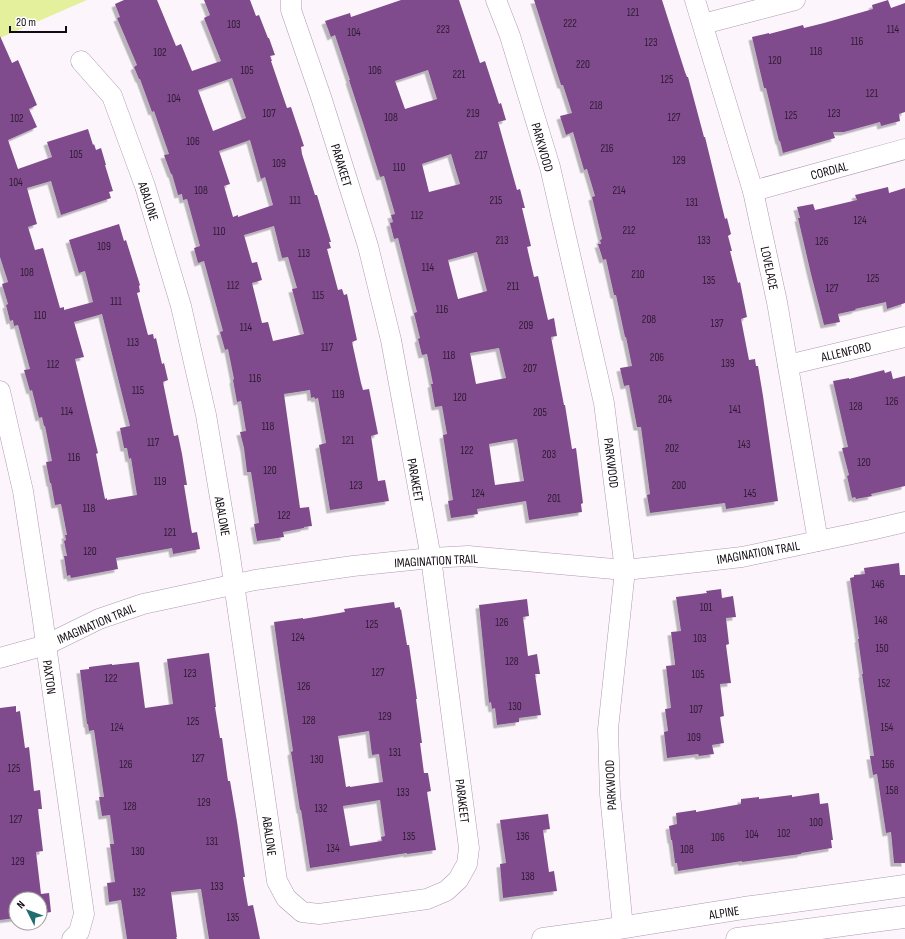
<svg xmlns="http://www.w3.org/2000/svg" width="905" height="939" viewBox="0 0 905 939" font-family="'Sofia Sans Condensed',sans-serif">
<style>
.green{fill:#e5f09c}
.building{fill:#804b8d;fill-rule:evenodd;filter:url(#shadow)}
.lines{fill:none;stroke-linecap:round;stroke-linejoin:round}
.minor-casing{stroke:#b198b5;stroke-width:21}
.tertiary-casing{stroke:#b198b5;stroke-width:23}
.minor{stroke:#fff;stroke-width:20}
.tertiary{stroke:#fff;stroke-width:22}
.labels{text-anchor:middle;stroke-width:3;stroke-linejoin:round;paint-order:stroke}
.number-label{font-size:11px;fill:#2d1a32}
.street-label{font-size:13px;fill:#110913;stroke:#fff}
</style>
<defs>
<filter id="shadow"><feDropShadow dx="-3.5" dy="3.5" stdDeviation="0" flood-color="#0004"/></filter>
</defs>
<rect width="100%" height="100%" fill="#fcf6fc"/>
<!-- green -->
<polygon class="green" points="0,0 87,0 0,38"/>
<!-- building -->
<g class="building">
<path d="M124,0H157L176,46L181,44L192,71L221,61L204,18L210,15L204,0H250L256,16L259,15L268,38H269L275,55L270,56L272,61H271L287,108L291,107L304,146L301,147L302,154L315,195H317L331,242H329L331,248L327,249L338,290L342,289L344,295L347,294L357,340L352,342L361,383L363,390L369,389L378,434L371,436L378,481L385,480L389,501L330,510L319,445L326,443L318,398L315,399L314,397L311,398L310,390L284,394L300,508L309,507L312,526L304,527V528L283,532L284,537L257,541L254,524L259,523L251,472H247L244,448L240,432L246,431L241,401L237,402L233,380L234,379L228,349L225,350L220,332L223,331L204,261L198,263L194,248L200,246L187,199L183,200L182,194L178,195L172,174H171L164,155L169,154L154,111L152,112L140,79H139L134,67L137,65L117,18L120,17L115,4ZM232,78L246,118L213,131L198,90ZM250,140L261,179L265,177L273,205L238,217V215L233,217L224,186L230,184L219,151ZM274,226L282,258L288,257L297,288L292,289L304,334L273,341L268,322L262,323L252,283L262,280L257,262L252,263L244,235Z"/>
<path d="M401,0H459L480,63L485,61L499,104L501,103L506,120L498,122L517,190L520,189L525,208H522L531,246L527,247L534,277L538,276L548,320L554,318L557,336L551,337L564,405H565L572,449L576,448L583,503L581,504L582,512L529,520L526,501L477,509L478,514L451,518L448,501L453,500L443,435L447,434L442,406L435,407L431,384H433L427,354L422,355L418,339L420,338L414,313L417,312L398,238L394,239L390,223L393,222L391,215L395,214L384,176L380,177L364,126L349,80H350L335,35L331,37L325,21L350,13L351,17ZM428,70L437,99L405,109L395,81ZM451,154L460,184L429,192L422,164ZM477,252L487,291L458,299L448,260ZM499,348L506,378L476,384L470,353ZM517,439L524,481L495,485L489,444Z"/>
<polygon points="534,0 662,0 685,72 687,77 688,77 704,137 705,137 725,219 727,218 731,234 728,236 732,251 730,251 738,283 740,282 747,317 741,319 749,360 755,359 756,366 758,366 763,396 778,501 726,509 725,503 650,513 647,495 650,494 641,427 637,427 629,385 624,386 620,368 632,366 626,337 625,337 616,295 614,295 606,259 603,260 598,244 601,244 600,240 602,239 592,197 595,196 587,169 584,170 573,132 566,135 560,116 572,113 563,85 561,85"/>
<polygon points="888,0 891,8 905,3 905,112 899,114 900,121 881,126 880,122 844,132 833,132 835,138 783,153 780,141 779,141 766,88 764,88 752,37 769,33 769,34 803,25 804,28 824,23 873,9 872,5"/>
<path d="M0,36L12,63L18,60L37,105L29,109L37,127L8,140L18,169L52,157L47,142L88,129L93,145L94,144L96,150L101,148L106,165H105L113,191L109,192L111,198L61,215L51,181L27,188L37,224L28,227L35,250L43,248L60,308L64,307V310L93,302L85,271L79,273L69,240L119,224L124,241L126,240L140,285L139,286L140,292L137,293L148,335L153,334L154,339L156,338L162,364L164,363L168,380L163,382L174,436L178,435L182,454L187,485H184L191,528L192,533L197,532L200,549L173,554L172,548L116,558L118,569L71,578L70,575L67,576L64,556H67L64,541L66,540L65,535H67L61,504L55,505L51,483H50L46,462L52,461L45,426H44L42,417L39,418L32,390L30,391L24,370L30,369L18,325L14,326L13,320L10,321L6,305L8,304L2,284L8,282L0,257ZM102,314L130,426L120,428L124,448H127L129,459L131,458L137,495L107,500V498L105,499L96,454L98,453L75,359L84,357L74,322Z"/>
<polygon points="888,187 889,193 905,188 905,303 887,309 886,302 855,309 856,310 838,314 840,322 824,325 811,274 798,218 800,218 797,207 813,204 815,210 857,200 855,195"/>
<polygon points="884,370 885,373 891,371 893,379 905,376 905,486 871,494 872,496 856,499 855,497 852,498 847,476 849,475 842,448 848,447 833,381 849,378 849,379"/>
<polygon points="899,563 900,575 905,575 905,863 894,863 891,832 886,833 877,774 873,775 870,756 874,756 862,674 863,674 858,639 859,639 850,578 854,577 854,575 865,574 864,568"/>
<polygon points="721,589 722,598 733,596 736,617 726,618 729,644 726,645 731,683 720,684 724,716 720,717 724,743 712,745 714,754 699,756 698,754 667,758 664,732 668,731 665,709 671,708 666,666 675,665 675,663 671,632 681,631 676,597 707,593 706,591"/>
<polygon points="527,599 529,616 523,617 528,656 537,654 540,674 535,674 541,715 519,718 519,722 497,725 495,708 492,709 491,702 489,703 479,605"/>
<path d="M394,602L395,608L400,607V610L401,609L407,645H409L417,699H416L422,743H420L424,773H428L431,791L427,792L436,850L407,854V853L310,868L301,810H300L291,752L293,751L280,665L274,622L303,618V619L345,612L344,609ZM369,731L372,755L379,754L383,782L350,787V786L346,787L338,736ZM380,800L385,836L381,837L382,841L350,846L343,806Z"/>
<polygon points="209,653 216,707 215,707 220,738 222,738 228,781 230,781 237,822 245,877 243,877 248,906 253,905 260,939 209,939 201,889 171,892 177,937 176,937 177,939 127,939 121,900 109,902 107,883 115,882 110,844 114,844 110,815 102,816 99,797 104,797 94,730 89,731 88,724 87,724 80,670 89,669 89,667 112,664 112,665 139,662 145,708 173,704 167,659"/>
<polygon points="16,706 16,712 20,711 25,748 29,747 34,791 40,790 42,809 38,809 43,851 36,852 41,894 49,893 51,912 40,914 40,899 16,899 16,918 0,920 0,708"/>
<polygon points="819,793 820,804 828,803 833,840 831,840 832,848 801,853 801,854 742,862 742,861 678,871 677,863 675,863 672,840 671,840 669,826 677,824 676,813 696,810 696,812 741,804 741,799 759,797 759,799 792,795 792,797"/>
<polygon points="548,814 550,829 543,830 549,872 554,871 557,891 503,898 500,864 506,863 500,820"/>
</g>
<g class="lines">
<defs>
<g id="minor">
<polyline points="496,0 510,36 550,167 604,403 625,570 608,729 610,794 623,928"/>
<polyline points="695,0 753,191 777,302 818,541"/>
<polyline points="703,24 795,0"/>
<polyline points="81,61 112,96 145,186 181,306 206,415 230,556 277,881 286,898 302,912 319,914 427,899 446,891 458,880 467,864 469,848 431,558 391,340 368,246 321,97 291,10 291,0"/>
<polyline points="753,191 905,149"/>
<polyline points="788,365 905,337"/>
<polyline points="0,391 23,491 43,621 46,645 84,914 79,932 72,939"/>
<polyline points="0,658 46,645 99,619 143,604 255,580 353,566 431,558 468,556 625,570 680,564 742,557 871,530 905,522"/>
</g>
<g id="tertiary">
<polyline points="543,939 594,932 744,908 905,886"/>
<polyline points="737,939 905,917"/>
</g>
</defs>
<!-- minor casing -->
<use href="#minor" class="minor-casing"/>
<!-- tertiary casing -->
<use href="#tertiary" class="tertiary-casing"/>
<!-- minor -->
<use href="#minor" class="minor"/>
<!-- tertiary -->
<use href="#tertiary" class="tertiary"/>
</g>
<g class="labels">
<!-- number labels -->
<g class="number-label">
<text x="633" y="16">121</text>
<text x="570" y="27">222</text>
<text x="234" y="28">103</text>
<text x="443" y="33">223</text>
<text x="893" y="33">114</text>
<text x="354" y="36">104</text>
<text x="857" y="45">116</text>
<text x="651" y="46">123</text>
<text x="816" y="55">118</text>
<text x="160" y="56">102</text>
<text x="775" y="64">120</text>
<text x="583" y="68">220</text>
<text x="247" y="74">105</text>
<text x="375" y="74">106</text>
<text x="459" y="78">221</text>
<text x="667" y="83">125</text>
<text x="872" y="97">121</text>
<text x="174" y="102">104</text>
<text x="596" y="109">218</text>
<text x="269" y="117">107</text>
<text x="473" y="117">219</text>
<text x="834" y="117">123</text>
<text x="791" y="119">125</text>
<text x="391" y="121">108</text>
<text x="674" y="121">127</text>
<text x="17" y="122">102</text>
<text x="193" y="145">106</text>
<text x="607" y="152">216</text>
<text x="76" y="158">105</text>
<text x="481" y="159">217</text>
<text x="679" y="164">129</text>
<text x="279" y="167">109</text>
<text x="399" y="171">110</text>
<text x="16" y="186">104</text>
<text x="201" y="194">108</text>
<text x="619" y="194">214</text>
<text x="295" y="204">111</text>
<text x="496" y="204">215</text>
<text x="692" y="206">131</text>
<text x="417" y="219">112</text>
<text x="860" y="224">124</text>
<text x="629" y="234">212</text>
<text x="219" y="235">110</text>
<text x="502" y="244">213</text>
<text x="704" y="244">133</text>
<text x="822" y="245">126</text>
<text x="104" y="250">109</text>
<text x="304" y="257">113</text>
<text x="428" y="271">114</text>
<text x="27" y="276">108</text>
<text x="638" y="278">210</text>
<text x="873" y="282">125</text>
<text x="709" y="284">135</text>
<text x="233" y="289">112</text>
<text x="513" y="290">211</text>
<text x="832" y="292">127</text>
<text x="318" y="299">115</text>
<text x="116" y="305">111</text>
<text x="442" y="313">116</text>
<text x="40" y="319">110</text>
<text x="649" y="323">208</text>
<text x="717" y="327">137</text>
<text x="526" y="329">209</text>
<text x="246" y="331">114</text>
<text x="133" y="346">113</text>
<text x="327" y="351">117</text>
<text x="449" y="359">118</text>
<text x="657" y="361">206</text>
<text x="728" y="367">139</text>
<text x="53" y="368">112</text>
<text x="530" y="372">207</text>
<text x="255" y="382">116</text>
<text x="138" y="394">115</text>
<text x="338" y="398">119</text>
<text x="460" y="401">120</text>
<text x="665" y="403">204</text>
<text x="892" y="405">126</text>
<text x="856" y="410">128</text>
<text x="735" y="413">141</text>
<text x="67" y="415">114</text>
<text x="540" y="416">205</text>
<text x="268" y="430">118</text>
<text x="348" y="444">121</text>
<text x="153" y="446">117</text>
<text x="744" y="448">143</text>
<text x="672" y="452">202</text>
<text x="467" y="454">122</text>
<text x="549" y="458">203</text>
<text x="74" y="461">116</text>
<text x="864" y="466">120</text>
<text x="270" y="474">120</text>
<text x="160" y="485">119</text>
<text x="356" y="489">123</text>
<text x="679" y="489">200</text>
<text x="478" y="497">124</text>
<text x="750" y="497">145</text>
<text x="554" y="502">201</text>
<text x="89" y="512">118</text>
<text x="284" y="519">122</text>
<text x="170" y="536">121</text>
<text x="90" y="555">120</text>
<text x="878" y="588">146</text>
<text x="706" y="611">101</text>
<text x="881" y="624">148</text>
<text x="502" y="626">126</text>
<text x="372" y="628">125</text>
<text x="298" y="641">124</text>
<text x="700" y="642">103</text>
<text x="882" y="652">150</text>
<text x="512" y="665">128</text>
<text x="378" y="676">127</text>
<text x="190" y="677">123</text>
<text x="698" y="678">105</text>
<text x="111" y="682">122</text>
<text x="884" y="687">152</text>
<text x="304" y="690">126</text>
<text x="515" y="710">130</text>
<text x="696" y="713">107</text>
<text x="385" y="720">129</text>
<text x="309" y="724">128</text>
<text x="193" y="725">125</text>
<text x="117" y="731">124</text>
<text x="887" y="731">154</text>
<text x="694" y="741">109</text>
<text x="395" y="756">131</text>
<text x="198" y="762">127</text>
<text x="317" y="763">130</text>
<text x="126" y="768">126</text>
<text x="888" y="768">156</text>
<text x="14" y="772">125</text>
<text x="892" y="794">158</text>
<text x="403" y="796">133</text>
<text x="204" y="806">129</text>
<text x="130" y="810">128</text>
<text x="321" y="812">132</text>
<text x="16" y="823">127</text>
<text x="816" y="826">100</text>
<text x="784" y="837">102</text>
<text x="752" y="838">104</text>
<text x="409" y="840">135</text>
<text x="523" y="840">136</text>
<text x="718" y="841">106</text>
<text x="212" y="845">131</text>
<text x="333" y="852">134</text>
<text x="687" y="853">108</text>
<text x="138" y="855">130</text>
<text x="18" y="865">129</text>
<text x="528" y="880">138</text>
<text x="217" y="890">133</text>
<text x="139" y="896">132</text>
<text x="233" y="921">135</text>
</g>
<!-- street labels -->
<g class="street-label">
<text transform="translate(543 147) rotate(74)" y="5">PARKWOOD</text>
<text transform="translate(342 165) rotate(73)" y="5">PARAKEET</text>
<text transform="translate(829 170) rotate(-15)" y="5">CORDIAL</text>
<text transform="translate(149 201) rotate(72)" y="5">ABALONE</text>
<text transform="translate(770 268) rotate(78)" y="5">LOVELACE</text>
<text transform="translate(846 351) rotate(-13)" y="5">ALLENFORD</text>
<text transform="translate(612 463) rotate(83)" y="5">PARKWOOD</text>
<text transform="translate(416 480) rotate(80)" y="5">PARAKEET</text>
<text transform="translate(223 516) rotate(80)" y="5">ABALONE</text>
<text transform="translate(758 552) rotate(-10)" y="5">IMAGINATION TRAIL</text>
<text transform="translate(436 560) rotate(-3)" y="5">IMAGINATION TRAIL</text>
<text transform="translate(96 623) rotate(-23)" y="5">IMAGINATION TRAIL</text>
<text transform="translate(50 677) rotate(82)" y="5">PAXTON</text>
<text transform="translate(610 785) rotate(-93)" y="5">PARKWOOD</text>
<text transform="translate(463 801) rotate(83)" y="5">PARAKEET</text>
<text transform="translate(270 836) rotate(82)" y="5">ABALONE</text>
<text transform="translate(724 912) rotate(-9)" y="5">ALPINE</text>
</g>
</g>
<!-- north arrow -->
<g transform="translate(28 911) rotate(312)"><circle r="19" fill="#ffffff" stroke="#a09da1"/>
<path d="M0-3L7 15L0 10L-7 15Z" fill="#206c6f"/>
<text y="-6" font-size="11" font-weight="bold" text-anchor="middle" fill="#110913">N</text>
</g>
<!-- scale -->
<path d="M10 26v6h56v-6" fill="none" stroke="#110913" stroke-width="2"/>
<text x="16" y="26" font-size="12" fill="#110913" stroke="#ffffff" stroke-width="3" paint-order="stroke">20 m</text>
</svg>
